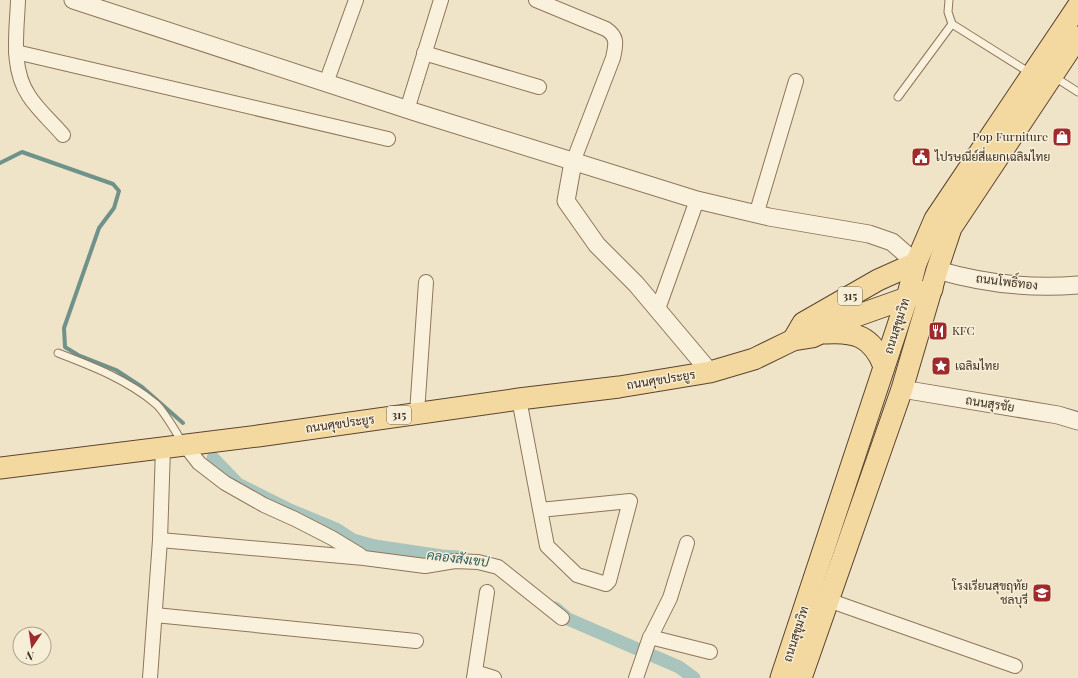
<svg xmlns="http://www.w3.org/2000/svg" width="1078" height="678" viewBox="0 0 1078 678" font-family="'Playfair Display',Sarabun,serif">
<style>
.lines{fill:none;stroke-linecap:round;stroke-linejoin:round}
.stream{stroke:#6f938a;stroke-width:4}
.canal{stroke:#a9c4bc;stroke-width:13}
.service-casing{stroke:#8d765c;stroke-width:9}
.minor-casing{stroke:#8d765c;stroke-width:16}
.tertiary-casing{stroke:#8d765c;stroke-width:19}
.primary-casing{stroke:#5b4430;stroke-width:23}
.service{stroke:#faf1dc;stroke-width:7}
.minor{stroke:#faf1dc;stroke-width:14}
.tertiary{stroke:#faf1dc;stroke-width:17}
.primary{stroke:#f3d9a0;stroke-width:21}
.labels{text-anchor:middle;stroke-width:3;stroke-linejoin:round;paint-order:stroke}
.shield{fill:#f7eed8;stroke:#756857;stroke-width:1}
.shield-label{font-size:11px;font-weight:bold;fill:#3d2e20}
.poi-label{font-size:12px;fill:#3d2e20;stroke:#f7eed8;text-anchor:start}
.street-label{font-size:12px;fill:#3d2e20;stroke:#f7eed8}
.water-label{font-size:13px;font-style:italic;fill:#2f5d5a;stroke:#f7eed8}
</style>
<rect width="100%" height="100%" fill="#f0e4c8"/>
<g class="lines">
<!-- stream -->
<polyline class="stream" points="0,163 22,152 113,184 119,191 114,208 99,228 64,328 65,347 78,355 116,370 142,387 183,423"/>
<!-- canal -->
<g class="canal">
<polyline points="213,458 238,484 290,510 336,529 353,540 375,546 442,556 458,557"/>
<polyline points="555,608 568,619 679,667 694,678"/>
</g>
<defs>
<g id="service">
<polyline points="949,0 948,12 952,24 1030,73"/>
<polyline points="1053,76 1078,92"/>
<polyline points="898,97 952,24"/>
<path d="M58,353C92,366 128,380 156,404C164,411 176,432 182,442"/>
</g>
<g id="minor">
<path d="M18,0C17,31 10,68 29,96C38,110 52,122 63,135"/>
<path d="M536,0L606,29C618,37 616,44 613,58L573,162"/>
<polyline points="16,52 388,139"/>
<polyline points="424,53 539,87"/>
<polyline points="326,83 356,0"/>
<polyline points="407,110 441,0"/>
<polyline points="756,215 796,81"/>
<polyline points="658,309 697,200"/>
<polyline points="519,399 547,546 577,575 606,584 609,581 630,501 540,510"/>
<polyline points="417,413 426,282"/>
<polyline points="185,445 199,463 225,483 264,505 295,519 332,538 360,555"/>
<polyline points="160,540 364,558 425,566 455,561 478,562 498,567 562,618"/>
<polyline points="828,600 1015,666"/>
<polyline points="155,615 416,641"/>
<polyline points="650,637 710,652"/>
<polyline points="475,672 494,678"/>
<polyline points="150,678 160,540 163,448"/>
<polyline points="474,678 487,592"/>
<polyline points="636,678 649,640 670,598 687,543"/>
</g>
<g id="tertiary">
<polyline points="73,0 415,112 697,200 769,217 869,234 892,242 916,263"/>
<polyline points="573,162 566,201 597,245 636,284 710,372"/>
<path d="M937,270C982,283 1031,289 1078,285"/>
<polyline points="902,389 1058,415 1078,421"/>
</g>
<g id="primary">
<path d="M825,333C855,331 872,336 884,366"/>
<polyline points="793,340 803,323 878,280 916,263"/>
<polyline points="0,468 258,436 519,399 619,387 710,372 754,359 793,340 812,337 856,316 932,289"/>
<polyline points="781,678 907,298 916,263 935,219 1078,6"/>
<polyline points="801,678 902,389 937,270 951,228 1078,37"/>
</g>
</defs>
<!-- service casing -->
<use href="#service" class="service-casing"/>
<!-- minor casing -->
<use href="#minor" class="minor-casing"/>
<!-- tertiary casing -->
<use href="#tertiary" class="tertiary-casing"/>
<!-- primary casing -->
<use href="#primary" class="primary-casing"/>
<!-- service -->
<use href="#service" class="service"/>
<!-- minor -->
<use href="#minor" class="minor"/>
<!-- tertiary -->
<use href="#tertiary" class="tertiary"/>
<!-- primary -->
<use href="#primary" class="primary"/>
</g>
<!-- icons -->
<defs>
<symbol id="shop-square" viewBox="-11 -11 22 22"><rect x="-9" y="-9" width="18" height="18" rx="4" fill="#9e2a2b" stroke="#f7eed8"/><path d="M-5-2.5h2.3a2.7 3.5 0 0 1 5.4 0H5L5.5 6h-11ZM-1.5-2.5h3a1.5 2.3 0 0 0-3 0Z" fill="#fff"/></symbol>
<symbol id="civic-square" viewBox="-11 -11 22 22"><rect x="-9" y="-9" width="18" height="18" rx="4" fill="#9e2a2b" stroke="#f7eed8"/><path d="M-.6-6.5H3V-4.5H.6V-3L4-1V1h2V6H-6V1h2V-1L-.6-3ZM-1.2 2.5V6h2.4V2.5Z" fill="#fff"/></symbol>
<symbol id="restaurant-square" viewBox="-11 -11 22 22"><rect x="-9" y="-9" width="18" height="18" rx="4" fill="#9e2a2b" stroke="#f7eed8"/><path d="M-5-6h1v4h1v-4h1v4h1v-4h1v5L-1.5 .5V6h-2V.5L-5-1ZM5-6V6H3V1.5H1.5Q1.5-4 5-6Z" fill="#fff"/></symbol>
<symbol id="sight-square" viewBox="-11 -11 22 22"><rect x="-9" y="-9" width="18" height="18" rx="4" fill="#9e2a2b" stroke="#f7eed8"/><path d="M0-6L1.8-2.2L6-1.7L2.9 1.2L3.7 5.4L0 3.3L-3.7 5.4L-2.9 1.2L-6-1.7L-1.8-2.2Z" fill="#fff"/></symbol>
<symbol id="school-square" viewBox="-11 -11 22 22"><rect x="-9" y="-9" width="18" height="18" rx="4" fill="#9e2a2b" stroke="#f7eed8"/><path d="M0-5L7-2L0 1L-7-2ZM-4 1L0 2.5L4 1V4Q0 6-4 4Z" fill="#fff"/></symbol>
</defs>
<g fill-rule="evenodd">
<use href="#shop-square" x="1051" y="126" width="22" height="22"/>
<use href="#civic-square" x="910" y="146" width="22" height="22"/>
<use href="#restaurant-square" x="927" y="320" width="22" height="22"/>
<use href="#sight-square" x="930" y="355" width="22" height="22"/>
<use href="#school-square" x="1031" y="582" width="22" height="22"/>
</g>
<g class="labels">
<!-- shield labels -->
<g class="shield">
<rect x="838" y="287" width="24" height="18" rx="3"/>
<rect x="387" y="406" width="24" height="18" rx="3"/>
</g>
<g class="shield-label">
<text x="850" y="300">315</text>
<text x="399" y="419">315</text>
</g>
<!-- poi labels -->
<g class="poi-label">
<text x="1048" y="141" text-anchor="end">Pop Furniture</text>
<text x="935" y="161">ไปรษณีย์สี่แยกเฉลิมไทย</text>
<text x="952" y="335">KFC</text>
<text x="955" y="370">เฉลิมไทย</text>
<text x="1028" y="590" text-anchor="end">โรงเรียนสุขฤทัย<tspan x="1028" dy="14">ชลบุรี</tspan></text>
</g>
<!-- street labels -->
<g class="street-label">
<text transform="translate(1007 282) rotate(7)" y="4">ถนนโพธิ์ทอง</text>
<text transform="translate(897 326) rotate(-72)" y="4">ถนนสุขุมวิท</text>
<text transform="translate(661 380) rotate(-9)" y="4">ถนนศุขประยูร</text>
<text transform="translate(990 404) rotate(9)" y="4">ถนนสุรชัย</text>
<text transform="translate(340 424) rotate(-8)" y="4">ถนนศุขประยูร</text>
<text transform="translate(796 634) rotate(-72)" y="4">ถนนสุขุมวิท</text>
</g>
<!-- water labels -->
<g class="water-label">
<text transform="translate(458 558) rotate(7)" y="5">คลองสังเขป</text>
</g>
</g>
<!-- north arrow -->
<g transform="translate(32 646) rotate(193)"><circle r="19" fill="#f7eed8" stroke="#ada18e"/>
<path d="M0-3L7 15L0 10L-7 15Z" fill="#9e2a2b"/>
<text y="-6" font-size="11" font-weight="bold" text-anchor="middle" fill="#3d2e20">N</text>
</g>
</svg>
